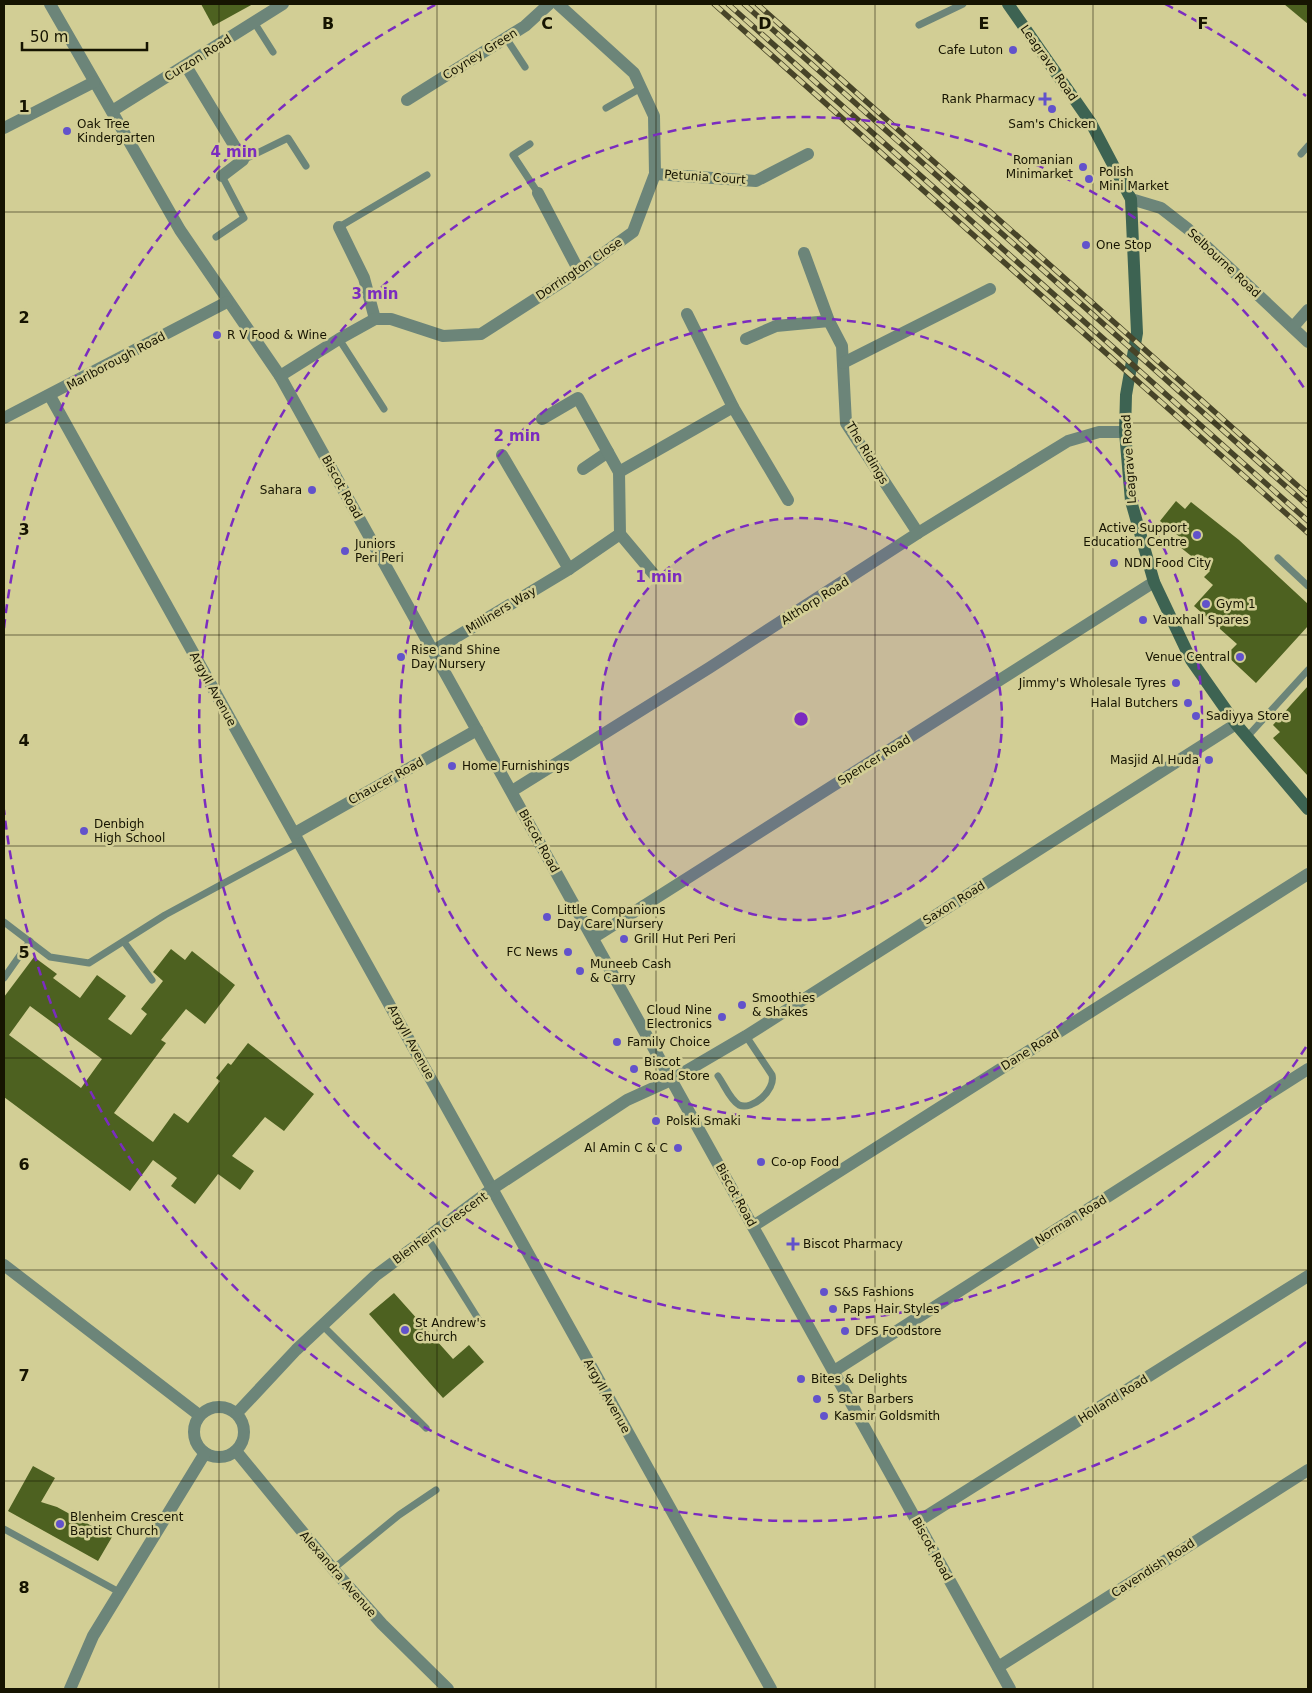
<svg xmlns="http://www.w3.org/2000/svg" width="1312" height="1693" viewBox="0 0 1312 1693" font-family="'DejaVu Sans',sans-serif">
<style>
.building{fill:#4d6120;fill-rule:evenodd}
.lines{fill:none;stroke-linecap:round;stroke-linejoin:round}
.service{stroke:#6c8579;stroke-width:7}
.minor{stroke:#6c8579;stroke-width:12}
.secondary{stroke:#3d6352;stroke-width:12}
.rail-casing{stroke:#474428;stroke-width:5.5}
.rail{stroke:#d2ce95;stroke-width:4;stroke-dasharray:11;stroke-linecap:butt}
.grid{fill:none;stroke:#161401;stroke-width:1;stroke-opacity:0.55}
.ring{fill:none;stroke:#7b2cbf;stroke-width:2.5;stroke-dasharray:9 6}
.poi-dot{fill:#6252cb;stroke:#d2ce95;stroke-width:2}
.labels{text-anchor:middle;stroke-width:5;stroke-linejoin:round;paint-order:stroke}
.poi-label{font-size:12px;fill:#161401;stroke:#d2ce95;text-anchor:start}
.street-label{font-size:12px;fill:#161401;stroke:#d2ce95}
.grid-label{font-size:16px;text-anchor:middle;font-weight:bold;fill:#161401;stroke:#d2ce95;stroke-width:5;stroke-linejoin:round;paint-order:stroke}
.centre{fill:#7b2cbf;stroke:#d2ce95;stroke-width:2.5}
.ring-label{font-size:15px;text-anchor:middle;font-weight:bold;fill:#7b2cbf;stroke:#d2ce95;stroke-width:5;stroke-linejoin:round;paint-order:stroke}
</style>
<rect width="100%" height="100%" fill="#d2ce95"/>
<!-- building -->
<g class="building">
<polygon points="201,4 253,4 213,26"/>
<polygon points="1284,4 1308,4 1308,24"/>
<polygon points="1176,501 1185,509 1191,502 1239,540 1308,604 1308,626 1256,683 1226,655 1237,644 1194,606 1213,585 1204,577 1210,571 1180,547 1185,541 1160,521"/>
<polygon points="1308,686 1308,776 1273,738 1280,732 1273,725"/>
<path d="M171,949L185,960L192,951L235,985L205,1024L186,1009L161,1040L166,1043L114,1113L153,1142L174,1113L188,1123L220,1081L216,1078L228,1063L231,1065L248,1043L314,1094L284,1131L265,1117L232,1156L254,1171L240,1190L218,1174L195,1204L171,1186L177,1178L153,1160L130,1191L4,1097V997L34,957L57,974L53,978L80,998L97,975L126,996L108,1019L131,1035L147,1014L141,1009L163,981L153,972ZM30,1006L102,1059L81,1088L9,1035Z"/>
<polygon points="394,1293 453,1359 469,1345 484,1362 443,1398 369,1314"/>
<polygon points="33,1466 55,1478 41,1502 57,1507 112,1537 98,1561 8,1511"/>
</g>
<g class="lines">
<!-- service -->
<g class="service">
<polyline points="254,22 273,52"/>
<polyline points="919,25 963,4"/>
<polyline points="506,38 525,67"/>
<polyline points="606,108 641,88"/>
<polyline points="530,144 513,155 538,193"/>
<polyline points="1301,154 1308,146"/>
<polyline points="243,160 288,138 306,166"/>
<polyline points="339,227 427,175"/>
<polyline points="216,237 244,218 222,176"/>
<polyline points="339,339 384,409"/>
<polyline points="1278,558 1308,586"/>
<polyline points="1247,737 1308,670"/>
<polyline points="4,922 50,957 89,963 165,915 300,842"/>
<polyline points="124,942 152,980"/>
<polyline points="4,978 30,941"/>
<path d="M718,1076C724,1084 730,1100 739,1105C752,1111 776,1090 772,1075L746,1036"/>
<polyline points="427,1237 482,1325"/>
<polyline points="322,1325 426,1428"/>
<polyline points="4,1529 121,1593"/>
<polyline points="333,1569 399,1515 436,1490"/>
</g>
<!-- minor -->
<g class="minor">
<polyline points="50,4 180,230 280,376 1010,1689"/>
<polyline points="186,66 243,160 222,176"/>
<polyline points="407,100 525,26 549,4"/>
<polyline points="112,111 283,4"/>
<polyline points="4,128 94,82"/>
<polyline points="655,174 756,181 808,154"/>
<polyline points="538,193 579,271"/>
<polyline points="1131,199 1161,208 1188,229 1308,342"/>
<polyline points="339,227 364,278 375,319"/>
<polyline points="804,253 829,321 842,346 846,423 918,533"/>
<polyline points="687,314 733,407 788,500"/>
<polyline points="1293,327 1308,310"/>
<polyline points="746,339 776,326 829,321"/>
<polyline points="843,363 990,289"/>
<polyline points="280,376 339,339 375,319 391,319 443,336 481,334 579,271 633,232 655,174 654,116 634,73 558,4"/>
<polyline points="50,396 771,1689"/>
<polyline points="4,418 227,302"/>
<polyline points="502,455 569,569"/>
<polyline points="583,469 608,452"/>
<polyline points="619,472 733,407"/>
<polyline points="620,534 656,577"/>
<polyline points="433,651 569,569 620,534 619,472 578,398 542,419"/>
<polyline points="512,791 709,668 918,533 1068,441 1099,432 1125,432"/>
<polyline points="295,833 477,730"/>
<polyline points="593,938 1154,582"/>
<polyline points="753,1226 1308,874"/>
<polyline points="4,1265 199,1415"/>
<polyline points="834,1371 1308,1069"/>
<circle cx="219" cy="1432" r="25"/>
<polyline points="237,1413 296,1350 375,1276 492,1189 627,1100 671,1080 746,1036 1236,724"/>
<polyline points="236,1451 333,1569 382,1624 448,1689"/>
<polyline points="917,1522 1308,1276"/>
<polyline points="998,1667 1308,1470"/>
<polyline points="70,1689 93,1636 205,1453"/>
</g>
<!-- secondary -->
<polyline class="secondary" points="1008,4 1091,123 1131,199 1137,333 1126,395 1125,432 1131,501 1154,582 1191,660 1236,724 1308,809"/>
<defs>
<g id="rail">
<polyline points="714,4 1308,533"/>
<polyline points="728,4 1308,521"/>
<polyline points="744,4 1308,506"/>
<polyline points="757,4 1308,495"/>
</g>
</defs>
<!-- rail casing -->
<use href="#rail" class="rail-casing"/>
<!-- rail -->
<use href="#rail" class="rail"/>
</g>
<!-- grid -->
<path class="grid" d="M219,4V1689M437,4V1689M656,4V1689M875,4V1689M1093,4V1689M4,212H1308M4,423H1308M4,635H1308M4,846H1308M4,1058H1308M4,1270H1308M4,1481H1308"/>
<!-- distance rings -->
<circle cx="801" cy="719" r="201" fill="#7b2cbf" fill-opacity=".12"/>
<g class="ring">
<circle cx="801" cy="719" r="201"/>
<circle cx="801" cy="719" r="401"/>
<path d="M1306 1047A602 602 0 1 1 1306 391"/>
<path d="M1306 1342A802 802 0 0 1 4 810M4 628A802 802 0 0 1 437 4M1165 4A802 802 0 0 1 1306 96"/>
</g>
<!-- markers -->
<g class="poi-dot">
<circle cx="1013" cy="50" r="5"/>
<path d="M1042.5 91.5h5v5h5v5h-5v5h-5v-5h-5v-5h5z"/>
<circle cx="1052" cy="109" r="5"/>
<circle cx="67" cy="131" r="5"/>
<circle cx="1083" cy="167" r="5"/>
<circle cx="1089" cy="179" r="5"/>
<circle cx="1086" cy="245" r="5"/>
<circle cx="217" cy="335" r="5"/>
<circle cx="312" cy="490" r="5"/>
<circle cx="1197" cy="535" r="5"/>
<circle cx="345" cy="551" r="5"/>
<circle cx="1114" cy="563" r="5"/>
<circle cx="1206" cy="604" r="5"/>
<circle cx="1143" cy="620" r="5"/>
<circle cx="401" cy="657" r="5"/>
<circle cx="1240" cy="657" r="5"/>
<circle cx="1176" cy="683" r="5"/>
<circle cx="1188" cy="703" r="5"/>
<circle cx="1196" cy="716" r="5"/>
<circle cx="1209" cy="760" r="5"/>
<circle cx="452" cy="766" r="5"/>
<circle cx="84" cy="831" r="5"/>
<circle cx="547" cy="917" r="5"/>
<circle cx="624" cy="939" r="5"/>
<circle cx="568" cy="952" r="5"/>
<circle cx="580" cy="971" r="5"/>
<circle cx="742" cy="1005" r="5"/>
<circle cx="722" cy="1017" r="5"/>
<circle cx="617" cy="1042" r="5"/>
<circle cx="634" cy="1069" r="5"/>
<circle cx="656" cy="1121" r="5"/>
<circle cx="678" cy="1148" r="5"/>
<circle cx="761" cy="1162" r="5"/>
<path d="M790.5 1236.5h5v5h5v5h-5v5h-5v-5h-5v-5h5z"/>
<circle cx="824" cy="1292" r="5"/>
<circle cx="833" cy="1309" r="5"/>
<circle cx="405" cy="1330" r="5"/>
<circle cx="845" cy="1331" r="5"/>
<circle cx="801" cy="1379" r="5"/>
<circle cx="817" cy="1399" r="5"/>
<circle cx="824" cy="1416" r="5"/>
<circle cx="60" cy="1524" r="5"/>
</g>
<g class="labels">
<!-- poi labels -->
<g class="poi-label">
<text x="1003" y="54" text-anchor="end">Cafe Luton</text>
<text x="1035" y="103" text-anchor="end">Rank Pharmacy</text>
<text x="77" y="128">Oak Tree<tspan x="77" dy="14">Kindergarten</tspan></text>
<text x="1052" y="128" text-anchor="middle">Sam's Chicken</text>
<text x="1073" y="164" text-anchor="end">Romanian<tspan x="1073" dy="14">Minimarket</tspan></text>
<text x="1099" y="176">Polish<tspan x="1099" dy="14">Mini Market</tspan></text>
<text x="1096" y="249">One Stop</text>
<text x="227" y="339">R V Food &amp; Wine</text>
<text x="302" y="494" text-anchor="end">Sahara</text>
<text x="1187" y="532" text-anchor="end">Active Support<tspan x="1187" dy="14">Education Centre</tspan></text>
<text x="355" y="548">Juniors<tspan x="355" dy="14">Peri Peri</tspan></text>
<text x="1124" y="567">NDN Food City</text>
<text x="1216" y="608">Gym 1</text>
<text x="1153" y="624">Vauxhall Spares</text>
<text x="411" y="654">Rise and Shine<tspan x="411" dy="14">Day Nursery</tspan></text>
<text x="1230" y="661" text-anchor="end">Venue Central</text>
<text x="1166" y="687" text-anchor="end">Jimmy's Wholesale Tyres</text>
<text x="1178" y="707" text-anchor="end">Halal Butchers</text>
<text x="1206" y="720">Sadiyya Store</text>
<text x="1199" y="764" text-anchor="end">Masjid Al Huda</text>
<text x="462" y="770">Home Furnishings</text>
<text x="94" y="828">Denbigh<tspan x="94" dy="14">High School</tspan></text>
<text x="557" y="914">Little Companions<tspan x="557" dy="14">Day Care Nursery</tspan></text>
<text x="634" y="943">Grill Hut Peri Peri</text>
<text x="558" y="956" text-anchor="end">FC News</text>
<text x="590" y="968">Muneeb Cash<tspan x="590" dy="14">&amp; Carry</tspan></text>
<text x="752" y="1002">Smoothies<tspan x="752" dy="14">&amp; Shakes</tspan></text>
<text x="712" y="1014" text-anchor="end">Cloud Nine<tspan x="712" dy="14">Electronics</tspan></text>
<text x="627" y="1046">Family Choice</text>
<text x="644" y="1066">Biscot<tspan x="644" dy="14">Road Store</tspan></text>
<text x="666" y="1125">Polski Smaki</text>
<text x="668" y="1152" text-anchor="end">Al Amin C &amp; C</text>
<text x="771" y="1166">Co-op Food</text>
<text x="803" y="1248">Biscot Pharmacy</text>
<text x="834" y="1296">S&amp;S Fashions</text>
<text x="843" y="1313">Paps Hair Styles</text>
<text x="415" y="1327">St Andrew's<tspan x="415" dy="14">Church</tspan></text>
<text x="855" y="1335">DFS Foodstore</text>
<text x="811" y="1383">Bites &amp; Delights</text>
<text x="827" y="1403">5 Star Barbers</text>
<text x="834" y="1420">Kasmir Goldsmith</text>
<text x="70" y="1521">Blenheim Crescent<tspan x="70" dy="14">Baptist Church</tspan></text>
</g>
<!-- street labels -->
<g class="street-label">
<text transform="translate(480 54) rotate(-32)" y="4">Coyney Green</text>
<text transform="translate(198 58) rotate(-32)" y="4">Curzon Road</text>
<text transform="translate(1049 63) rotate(55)" y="4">Leagrave Road</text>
<text transform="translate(705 177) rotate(4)" y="4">Petunia Court</text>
<text transform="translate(1224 263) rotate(43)" y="4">Selbourne Road</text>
<text transform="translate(579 269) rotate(-34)" y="4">Dorrington Close</text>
<text transform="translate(116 361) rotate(-28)" y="4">Marlborough Road</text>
<text transform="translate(867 453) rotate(59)" y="4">The Ridings</text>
<text transform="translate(1129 459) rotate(-94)" y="4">Leagrave Road</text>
<text transform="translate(342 487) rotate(61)" y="4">Biscot Road</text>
<text transform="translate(815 601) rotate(-32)" y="4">Althorp Road</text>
<text transform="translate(501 610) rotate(-31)" y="4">Milliners Way</text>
<text transform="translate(213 689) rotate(61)" y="4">Argyll Avenue</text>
<text transform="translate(874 760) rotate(-32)" y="4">Spencer Road</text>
<text transform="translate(386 781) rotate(-29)" y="4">Chaucer Road</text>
<text transform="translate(539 841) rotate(61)" y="4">Biscot Road</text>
<text transform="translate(954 903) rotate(-32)" y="4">Saxon Road</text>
<text transform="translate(411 1042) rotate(61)" y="4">Argyll Avenue</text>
<text transform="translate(1030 1050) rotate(-32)" y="4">Dane Road</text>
<text transform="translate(736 1195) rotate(61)" y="4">Biscot Road</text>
<text transform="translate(1071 1220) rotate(-32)" y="4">Norman Road</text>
<text transform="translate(440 1228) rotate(-36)" y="4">Blenheim Crescent</text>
<text transform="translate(607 1396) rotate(61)" y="4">Argyll Avenue</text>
<text transform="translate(1113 1399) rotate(-32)" y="4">Holland Road</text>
<text transform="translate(932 1549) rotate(61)" y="4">Biscot Road</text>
<text transform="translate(1153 1568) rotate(-33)" y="4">Cavendish Road</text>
<text transform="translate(338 1574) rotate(49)" y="4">Alexandra Avenue</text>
</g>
</g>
<g class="grid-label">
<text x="328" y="29">B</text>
<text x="547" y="29">C</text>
<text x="765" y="29">D</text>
<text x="984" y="29">E</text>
<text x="1203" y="29">F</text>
<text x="24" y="112">1</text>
<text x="24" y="323">2</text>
<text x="24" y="535">3</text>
<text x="24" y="746">4</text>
<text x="24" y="958">5</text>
<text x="24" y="1170">6</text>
<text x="24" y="1381">7</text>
<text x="24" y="1593">8</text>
</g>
<circle cx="801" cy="719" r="8" class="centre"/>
<g class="ring-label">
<text x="234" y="157">4 min</text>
<text x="375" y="299">3 min</text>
<text x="517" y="441">2 min</text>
<text x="659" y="582">1 min</text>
</g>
<!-- border -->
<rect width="1312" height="1693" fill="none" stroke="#161401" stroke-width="10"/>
<!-- scale -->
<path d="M22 42v8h125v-8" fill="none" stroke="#161401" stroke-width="2.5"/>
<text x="30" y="42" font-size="15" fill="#161401" stroke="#d2ce95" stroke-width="4" paint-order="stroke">50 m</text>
</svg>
